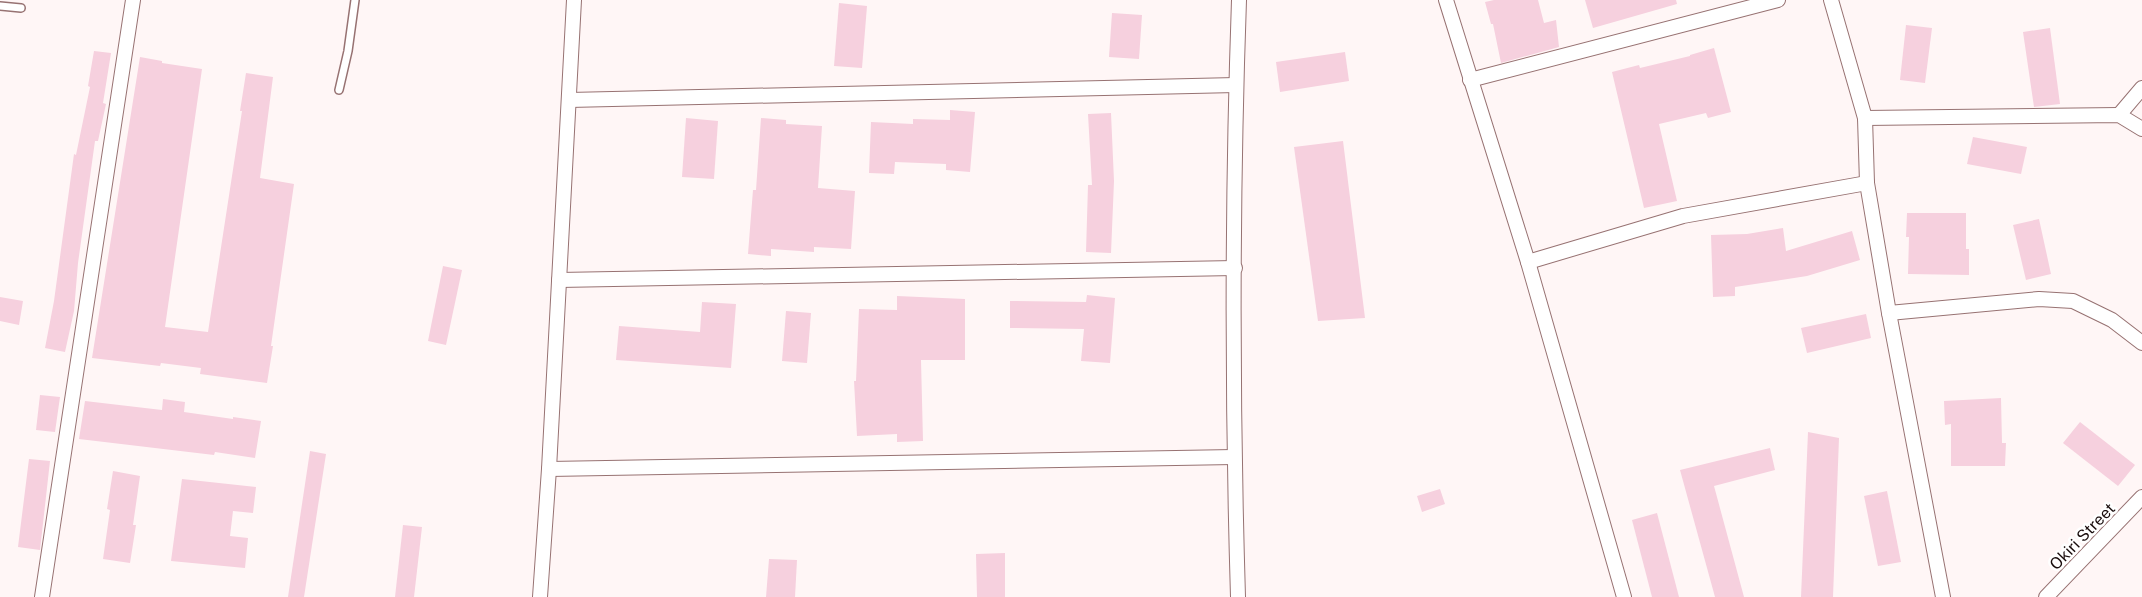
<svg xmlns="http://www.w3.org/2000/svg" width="2142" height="597" viewBox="0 0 2142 597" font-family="'Public Sans',sans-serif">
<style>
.building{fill:#f6d0de}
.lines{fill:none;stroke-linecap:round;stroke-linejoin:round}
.service-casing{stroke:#977272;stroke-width:10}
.minor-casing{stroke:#977272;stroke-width:16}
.service{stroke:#fff;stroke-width:7}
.minor{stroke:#fff;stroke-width:14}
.labels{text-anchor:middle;stroke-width:5;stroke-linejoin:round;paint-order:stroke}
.street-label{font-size:16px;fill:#190c0c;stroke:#fff}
</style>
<rect width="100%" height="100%" fill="#fff6f6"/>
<!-- building -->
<g class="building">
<polygon points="1494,0 1538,0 1544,23 1556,20 1559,47 1501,63 1493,24 1491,24 1485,2"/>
<polygon points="1585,0 1676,0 1677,4 1593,28"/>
<polygon points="839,3 867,6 862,68 834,66"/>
<polygon points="1112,13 1142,15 1139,59 1109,57"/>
<polygon points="1906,25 1932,28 1925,83 1900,80"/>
<polygon points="2050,28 2060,104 2034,107 2023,32"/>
<polygon points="1714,48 1731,112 1708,118 1706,113 1659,124 1677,201 1644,208 1612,72 1639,65 1640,68 1690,56 1690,55"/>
<polygon points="94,51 111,53 103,103 106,104 98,141 95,141 78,263 74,311 65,352 45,348 54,301 74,154 76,155 90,87 88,86"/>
<polygon points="1345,52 1349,81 1280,92 1276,62"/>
<polygon points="140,57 162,61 162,63 202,69 165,327 208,332 242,111 240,111 246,73 273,77 260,178 294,184 271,346 273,346 267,383 200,374 201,368 161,363 160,366 92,358"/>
<polygon points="950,110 975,112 970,172 946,170 946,164 895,162 894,174 869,173 871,122 913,124 913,119 950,120"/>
<polygon points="1111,113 1114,181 1111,253 1086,252 1088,185 1092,185 1088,114"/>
<polygon points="686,118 718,121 714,179 682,177"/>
<polygon points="761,118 786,120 786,124 822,126 818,188 855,191 851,249 814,247 814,252 771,249 771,256 748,254 753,190 756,190"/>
<polygon points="1973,137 2027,147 2021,174 1967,164"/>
<polygon points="1343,141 1365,318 1318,321 1294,147"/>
<polygon points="1907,213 1966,213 1966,249 1969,249 1969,275 1908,274 1909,237 1906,237"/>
<polygon points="2039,219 2051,274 2026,280 2013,225"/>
<polygon points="1783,228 1786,251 1852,231 1860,260 1807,276 1735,287 1735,296 1713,297 1711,235 1747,234"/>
<polygon points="443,266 462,270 446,345 428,341"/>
<polygon points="1087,295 1115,298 1110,363 1081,361 1084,329 1010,328 1010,301 1086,302"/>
<polygon points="897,296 965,299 965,360 921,360 923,441 897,442 897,434 857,436 854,381 856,381 859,309 897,310"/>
<polygon points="0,297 23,301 19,325 0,321"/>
<polygon points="702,302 736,304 731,368 616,360 619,326 700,332"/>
<polygon points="786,311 811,313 807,363 782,361"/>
<polygon points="1866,314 1871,338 1807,353 1801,328"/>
<polygon points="40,395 60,397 55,432 36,430"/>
<polygon points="2001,398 2002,443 2006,443 2005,466 1951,466 1951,424 1945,425 1944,401"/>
<polygon points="163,399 185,402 184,412 233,419 233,417 261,421 255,458 215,452 214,455 79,439 85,401 162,410"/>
<polygon points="2080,422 2135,465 2118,486 2063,443"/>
<polygon points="1808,432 1839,438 1833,597 1801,597"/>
<polygon points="1770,448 1775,470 1714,486 1744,597 1715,597 1680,470"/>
<polygon points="310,451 326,454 304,597 288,597"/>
<polygon points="29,459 50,461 40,550 18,547"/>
<polygon points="113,471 140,476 133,525 136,525 130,563 103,559 110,510 107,509"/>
<polygon points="182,479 256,487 253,513 233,511 230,536 248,538 245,568 171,561"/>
<polygon points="1440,489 1445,504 1422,512 1417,496"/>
<polygon points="1887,491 1901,562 1878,566 1864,496"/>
<polygon points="1657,513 1679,597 1652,597 1632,520"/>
<polygon points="403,525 422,527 414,597 395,597"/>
<polygon points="1005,553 1005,597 977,597 976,554"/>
<polygon points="769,559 797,560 795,597 766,597"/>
</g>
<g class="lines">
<defs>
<g id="service">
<polyline points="0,6 21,8"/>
<polyline points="339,90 348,51 355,0"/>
</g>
<g id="minor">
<polyline points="1446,0 1528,262 1624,597"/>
<polyline points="1831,0 1865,118 1867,183 1889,313 1943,597"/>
<polyline points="1470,80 1778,0"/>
<polyline points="569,100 1236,85"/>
<polyline points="2119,115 2142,88"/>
<polyline points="1865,118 2119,115 2142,129"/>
<polyline points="1528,262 1683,216 1867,183"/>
<polyline points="559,280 1235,268"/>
<polyline points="1889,313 2039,299 2073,301 2112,320 2142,343"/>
<polyline points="549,469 1234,457"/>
<polyline points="42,597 133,0"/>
<polyline points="540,597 549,469 574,0"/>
<path d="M1238,597C1232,398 1232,199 1239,0"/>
<polyline points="2046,597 2142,497"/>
</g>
</defs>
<!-- service casing -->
<use href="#service" class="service-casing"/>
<!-- minor casing -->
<use href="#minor" class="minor-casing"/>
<!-- service -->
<use href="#service" class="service"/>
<!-- minor -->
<use href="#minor" class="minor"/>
</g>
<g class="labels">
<!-- street labels -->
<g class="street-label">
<text transform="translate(2082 536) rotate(-46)" y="6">Okiri Street</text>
</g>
</g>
</svg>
